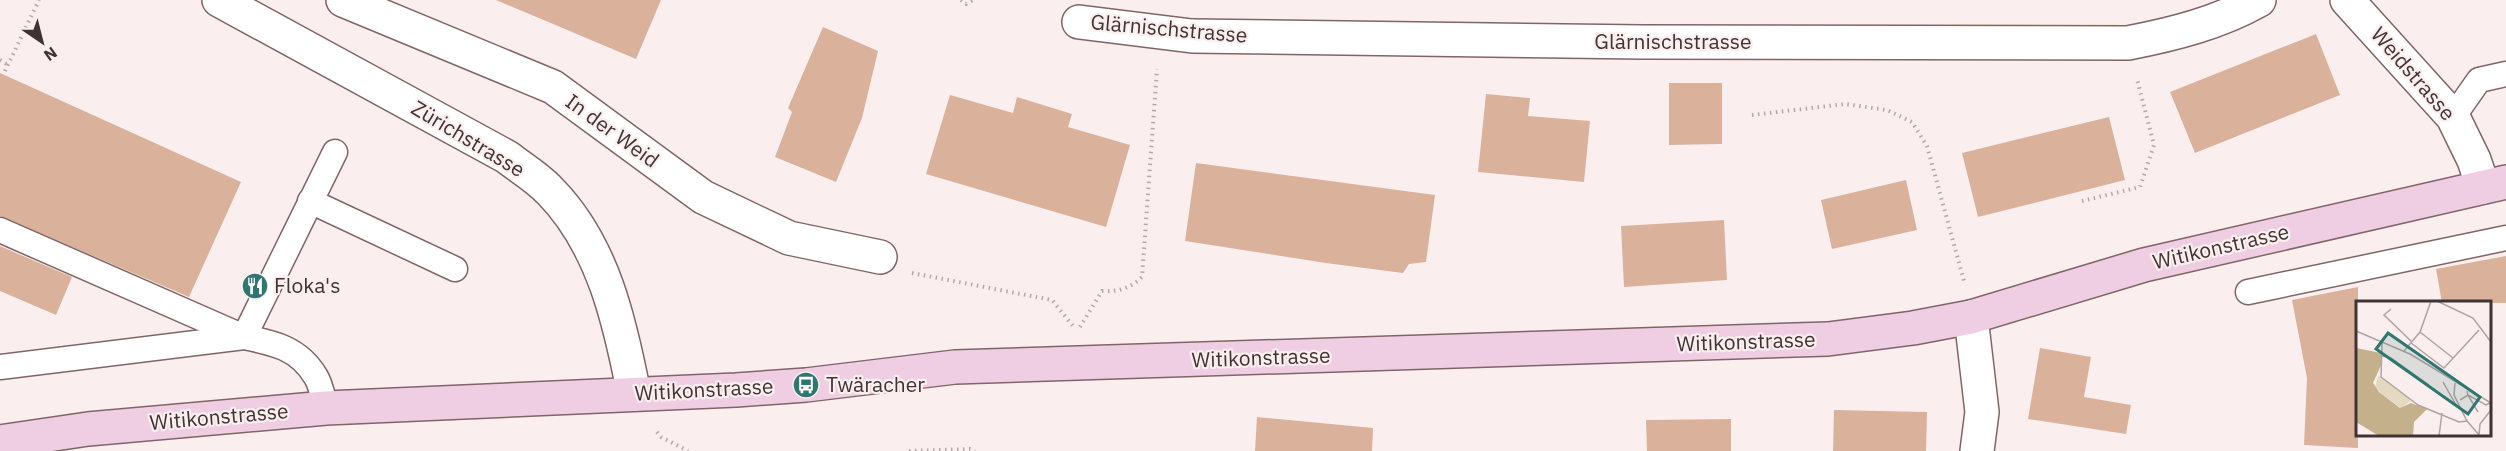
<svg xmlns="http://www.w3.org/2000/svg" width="2506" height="451" viewBox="0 0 2506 451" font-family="'IBM Plex Sans',sans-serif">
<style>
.building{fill:#dab29c}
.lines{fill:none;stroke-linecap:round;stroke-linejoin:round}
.service-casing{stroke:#806566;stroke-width:27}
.minor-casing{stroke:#806566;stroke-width:36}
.secondary-casing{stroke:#806566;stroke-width:36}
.path{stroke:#b5a8a8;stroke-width:4;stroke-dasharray:1.5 4.5;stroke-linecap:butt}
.service{stroke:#fff;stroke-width:24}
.minor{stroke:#fff;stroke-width:33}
.secondary{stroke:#efcee4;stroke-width:33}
.labels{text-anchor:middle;stroke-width:4.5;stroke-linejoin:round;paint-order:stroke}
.street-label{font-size:21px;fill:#3f3333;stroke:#fbeeee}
.poi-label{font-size:21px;fill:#3f3333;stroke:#fbeeee;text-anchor:start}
.inset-road{fill:none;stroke:#b0a3a3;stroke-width:1.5}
.view{fill:#2e7670;fill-opacity:0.15;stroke:#2e7670;stroke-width:3}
.inset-edge{fill:none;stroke:#3f3333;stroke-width:3}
</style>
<rect width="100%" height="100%" fill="#fbeeee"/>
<!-- building -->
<g class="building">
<polygon points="496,0 661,0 636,59"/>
<polygon points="823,27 878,51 862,118 836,182 775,157 792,112 788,108"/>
<polygon points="2316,34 2340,95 2195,153 2170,92"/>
<polygon points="0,73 241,182 189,297 0,216"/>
<polygon points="1669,83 1722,83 1722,144 1669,145"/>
<polygon points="1486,94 1530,98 1528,116 1590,121 1584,182 1478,172"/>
<polygon points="950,95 1013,113 1017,97 1072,114 1068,127 1130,145 1106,227 926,174"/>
<polygon points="2109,117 2125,180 1978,217 1962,153"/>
<polygon points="1196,163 1435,195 1426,262 1409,264 1403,273 1326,263 1185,241"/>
<polygon points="1906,180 1917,230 1832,249 1821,200"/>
<polygon points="1724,220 1727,280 1624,287 1621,226"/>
<polygon points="0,246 72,277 56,315 0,291"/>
<polygon points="2506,256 2506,303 2442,303 2436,269"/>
<polygon points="2358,287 2358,448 2304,445 2307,378 2292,300"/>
<polygon points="2040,348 2091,357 2084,397 2131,405 2126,434 2028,419"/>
<polygon points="1834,410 1927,412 1926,451 1833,451"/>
<polygon points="1257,417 1373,428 1372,451 1255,451"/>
<polygon points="1731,419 1731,451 1647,451 1646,420"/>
</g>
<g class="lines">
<defs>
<g id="service">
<polyline points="2453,117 2479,80 2506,74"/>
<polyline points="310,201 455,269"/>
<polyline points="0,230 244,337 335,152"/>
<polyline points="2248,292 2506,238"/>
<path d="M0,367L244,337C274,343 299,348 316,377C321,385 323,398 326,408"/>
</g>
<g id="minor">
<path d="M219,0L507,157C521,168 538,178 550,191C603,245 620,322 634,394"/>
<polyline points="343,0 553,87 703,197 789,238 880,257"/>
<polyline points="2347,0 2453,117 2474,160 2483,187"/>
<path d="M1079,22L1192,36L1643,42L2128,43C2174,34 2218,23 2259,0"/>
<polyline points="1971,317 1982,412 1977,451"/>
</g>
<polyline id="secondary" points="0,442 88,429 326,408 736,390 806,385 955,367 1828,339 1913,328 1971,317 2144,265 2506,182"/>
</defs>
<!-- service casing -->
<use href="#service" class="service-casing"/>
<!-- minor casing -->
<use href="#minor" class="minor-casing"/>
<!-- secondary casing -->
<use href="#secondary" class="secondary-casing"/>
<!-- path -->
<g class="path">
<polyline points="961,0 966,4 973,0"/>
<polyline points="0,60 8,65"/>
<polyline points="5,71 39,0"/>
<polyline points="1752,115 1845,104 1887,110 1912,122 1927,146 1964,281"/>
<polyline points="2082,201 2140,187 2154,145 2137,79"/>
<polyline points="912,273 1052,300 1073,326"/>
<path d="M1080,327L1102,291C1118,292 1131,288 1142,277L1157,69"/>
<polyline points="657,432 661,437 688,451"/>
<polyline points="909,451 970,449 975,451"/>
</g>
<!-- service -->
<use href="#service" class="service"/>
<!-- minor -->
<use href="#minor" class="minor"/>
<!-- secondary -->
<use href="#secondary" class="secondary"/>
</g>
<!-- icons -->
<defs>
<symbol id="restaurant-disc" viewBox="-11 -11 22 22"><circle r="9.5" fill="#2e7670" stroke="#fbeeee"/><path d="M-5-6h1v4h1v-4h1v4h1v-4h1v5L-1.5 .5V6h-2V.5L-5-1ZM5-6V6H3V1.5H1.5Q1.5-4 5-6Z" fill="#fff"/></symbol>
<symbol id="bus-disc" viewBox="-11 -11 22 22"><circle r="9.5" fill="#2e7670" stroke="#fbeeee"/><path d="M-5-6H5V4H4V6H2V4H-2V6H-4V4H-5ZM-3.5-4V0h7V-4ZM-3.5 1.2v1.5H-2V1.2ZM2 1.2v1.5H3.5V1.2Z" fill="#fff"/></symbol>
</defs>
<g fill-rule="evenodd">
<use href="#restaurant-disc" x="240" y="271" width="30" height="30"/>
<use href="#bus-disc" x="791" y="370" width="30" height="30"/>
</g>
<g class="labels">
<!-- street labels -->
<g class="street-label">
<text transform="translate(1169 29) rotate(5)" y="7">Glärnischstrasse</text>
<text x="1673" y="49">Glärnischstrasse</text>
<text transform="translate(2413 74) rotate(49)" y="7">Weidstrasse</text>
<text transform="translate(612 131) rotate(36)" y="7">In der Weid</text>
<text transform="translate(468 139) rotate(31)" y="7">Zürichstrasse</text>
<text transform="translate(2221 247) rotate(-13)" y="7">Witikonstrasse</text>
<text transform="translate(1746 342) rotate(-2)" y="7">Witikonstrasse</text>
<text transform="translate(1261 358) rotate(-2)" y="7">Witikonstrasse</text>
<text transform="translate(704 390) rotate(-3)" y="7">Witikonstrasse</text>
<text transform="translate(219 417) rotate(-5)" y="7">Witikonstrasse</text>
</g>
<!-- poi labels -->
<g class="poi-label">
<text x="274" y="293">Floka's</text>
<text x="826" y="392">Twäracher</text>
</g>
</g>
<!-- overview -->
<g transform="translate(2356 301)">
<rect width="135" height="135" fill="#fbeeee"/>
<path d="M22,75L29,79L55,100L45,107L26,93L19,86Z" fill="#e5d9c1"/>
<path d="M0,47L25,52L26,62L17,82L23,91L44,107L55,102L71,108L58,121L57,135H23L0,121Z" fill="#c4b18b"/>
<path class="inset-road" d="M81,0L117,17L135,41M35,8L28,14L56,41M0,30L54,53L135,102M64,31L97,57M26,42L25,76L62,104L103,121L111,120M55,42L88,67L123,29M48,50L64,31L75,0M26,55L35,57L73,84M87,81L100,104M99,82L98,94L111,120L124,135M111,90L112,94L130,104L134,102M104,99L112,94L122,111M123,134L124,123L135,109M83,135L86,112"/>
<path class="view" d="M32,32L124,96L112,113L20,48Z"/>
<rect width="135" height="135" class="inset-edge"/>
</g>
<!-- north arrow -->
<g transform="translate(42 42) rotate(145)" stroke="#fbeeee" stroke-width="4.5" paint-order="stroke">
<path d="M0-4.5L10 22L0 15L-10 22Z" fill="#3f3333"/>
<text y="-9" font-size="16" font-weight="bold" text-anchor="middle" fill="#3f3333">N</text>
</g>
</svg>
